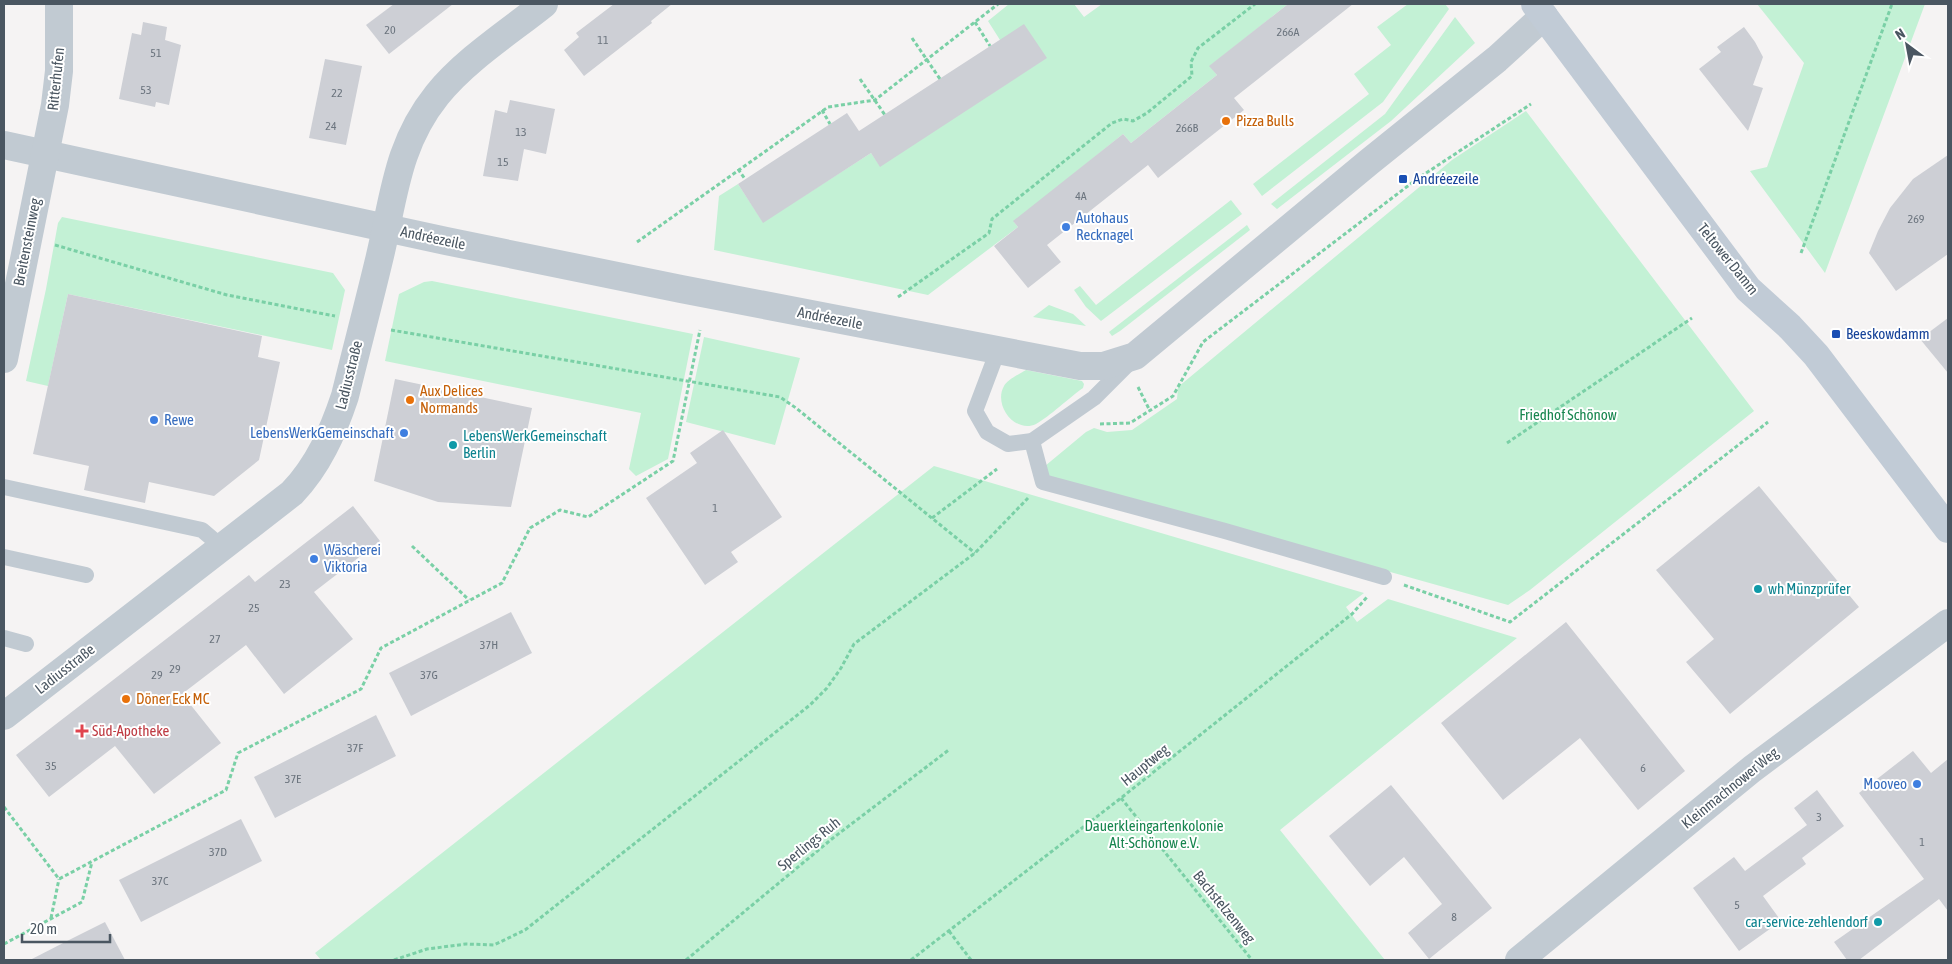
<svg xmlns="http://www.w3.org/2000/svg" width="1952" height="964" viewBox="0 0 1952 964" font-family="'Asap Condensed',sans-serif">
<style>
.green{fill:#c3f1d5}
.building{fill:#cdcfd5}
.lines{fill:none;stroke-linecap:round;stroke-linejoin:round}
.path{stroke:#7ad0a6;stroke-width:3;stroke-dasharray:4 2.5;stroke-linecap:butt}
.lane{stroke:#c1cad2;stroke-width:16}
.street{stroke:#c1cad2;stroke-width:28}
.secondary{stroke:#c1cbd6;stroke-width:28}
.food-dot{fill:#e8710a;stroke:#fff;stroke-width:2}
.transit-dot{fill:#1a4fb4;stroke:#fff;stroke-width:2}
.shop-dot{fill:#3f7fe0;stroke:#fff;stroke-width:2}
.culture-dot{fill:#0f9aa8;stroke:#fff;stroke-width:2}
.health-dot{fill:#e0444e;stroke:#fff;stroke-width:2}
.labels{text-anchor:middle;stroke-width:4;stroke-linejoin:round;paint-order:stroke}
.number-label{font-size:12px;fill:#6b747e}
.street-label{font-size:15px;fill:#4a5661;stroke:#fff}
.food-label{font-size:15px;fill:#c56008;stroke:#fff;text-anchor:start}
.transit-label{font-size:15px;fill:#164399;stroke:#fff;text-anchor:start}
.shop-label{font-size:15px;fill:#366cbe;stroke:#fff;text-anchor:start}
.park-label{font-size:15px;fill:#17864f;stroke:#fff}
.culture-label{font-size:15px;fill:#0d838f;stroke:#fff;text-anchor:start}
.health-label{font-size:15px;fill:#be3a42;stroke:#fff;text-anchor:start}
</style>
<rect width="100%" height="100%" fill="#f5f3f3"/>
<!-- green -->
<g class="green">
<polygon points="1009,4 1074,4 1084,17 1102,4 1288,4 1210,66 1217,75 1131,143 1123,134 1014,222 1018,227 928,295 714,250 719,196 738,184 763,222 871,153 880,166 1046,58 1000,40 988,21"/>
<polygon points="1408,4 1445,4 1449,9 1383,102 1262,196 1253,184 1369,94 1354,74 1391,45 1377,27"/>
<polygon points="1757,4 1925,4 1825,273 1750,171 1767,167 1804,63"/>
<polygon points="1455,17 1475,43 1391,121 1277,209 1271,204 1385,114"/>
<polygon points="1526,111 1754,411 1530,590 1508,605 1045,475 1045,466 1086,432 1094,428 1107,432 1132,430 1177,399 1178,387 1452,160"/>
<polygon points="1231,200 1242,214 1101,321 1086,307 1074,290 1080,286 1096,305"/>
<polygon points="62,217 333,273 345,290 332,350 68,294 48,386 26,381 46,289 58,223"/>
<polygon points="1247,225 1250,230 1120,331 1112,336 1109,332"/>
<polygon points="432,281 693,334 668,459 636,476 629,469 641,413 385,361 399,294 424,282"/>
<polygon points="1049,305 1073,314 1086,326 1033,317"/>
<polygon points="704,337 800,358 775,445 686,422"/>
<path d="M1026,370L1082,381L1084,384L1083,388C1070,397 1049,417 1036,424C1015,434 993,405 1004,386C1007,380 1019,374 1026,370Z"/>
<polygon points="934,466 1364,593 1346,607 1357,622 1388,599 1517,638 1280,830 1385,960 321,960 315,953"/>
</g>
<!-- building -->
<g class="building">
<polygon points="394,4 453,4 389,54 366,25"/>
<polygon points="614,4 672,4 651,21 652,23 584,76 564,50 579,37 576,33"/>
<polygon points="1288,4 1353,4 1234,98 1244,110 1158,178 1148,165 1047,245 1061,262 1028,288 994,246 1018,227 1013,221 1123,134 1131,143 1217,75 1209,66"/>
<polygon points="143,22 167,27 165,40 181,45 169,105 156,102 155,107 119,99 132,33 141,35"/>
<polygon points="1024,24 1047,58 880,167 871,153 763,223 738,184 847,113 859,131"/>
<polygon points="1744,27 1755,42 1763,57 1753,85 1763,88 1748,131 1699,69 1721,52 1717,47"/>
<polygon points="325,59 362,66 346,145 309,138"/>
<polygon points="510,100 555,109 546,154 524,149 518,181 483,176 495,110 507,113"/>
<polygon points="1948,155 1948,254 1896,291 1869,253 1878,231 1890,208 1913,179"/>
<polygon points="68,294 262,336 258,357 280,362 259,460 214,496 149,482 145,503 84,490 89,466 33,454"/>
<polygon points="1948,318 1948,373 1920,339"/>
<polygon points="395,379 532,408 511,507 438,502 374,481"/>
<polygon points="723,430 782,517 731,552 738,562 705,585 646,498 697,463 690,453"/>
<polygon points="1759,486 1859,607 1730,714 1686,662 1714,639 1656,570"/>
<polygon points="353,506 380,541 314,592 353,639 284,694 246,645 182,694 221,743 154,794 115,746 49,797 16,755 249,575 255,582"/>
<polygon points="511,612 532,653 411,716 389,673"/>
<polygon points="1566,622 1685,771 1638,810 1580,738 1503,800 1441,723"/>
<polygon points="376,715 396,756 275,818 254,777"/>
<polygon points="1913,751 1931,773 1948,759 1948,911 1939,899 1859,960 1847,960 1834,942 1924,879 1859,793"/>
<polygon points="1391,785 1492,908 1429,959 1408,933 1442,904 1404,857 1370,886 1329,836"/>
<polygon points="1817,790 1844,826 1802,858 1806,864 1763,896 1781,921 1739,951 1693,888 1734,857 1745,871 1807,825 1794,808"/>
<polygon points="241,819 262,861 141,922 119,880"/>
<polygon points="105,922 125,960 30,960 67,941"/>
</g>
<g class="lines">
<!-- path -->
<g class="path">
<polyline points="975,22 990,46"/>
<polyline points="912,38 940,79"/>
<polyline points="860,79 885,115"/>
<polyline points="822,110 830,124"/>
<polyline points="738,169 745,179"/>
<polyline points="637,242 828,107 875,100 998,4"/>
<polyline points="55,245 227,295 335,316"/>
<polyline points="1801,253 1892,4"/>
<polyline points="898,297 989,233 992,219 1112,123 1123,119 1133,121 1147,113 1192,76 1191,62 1198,48 1255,4"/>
<polyline points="391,330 780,397 796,408 975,553"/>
<polyline points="1138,387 1150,411"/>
<polyline points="1100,424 1130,423 1173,396 1203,342 1417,179 1531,104"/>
<polyline points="1507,443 1692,318"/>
<polyline points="932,518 997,469"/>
<polyline points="412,546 469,600"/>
<polyline points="1404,585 1510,622 1768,422"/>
<polyline points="1121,798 1252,960"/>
<polyline points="4,807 59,879 226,790 238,753 361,689 381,648 502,583 530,528 560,510 588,517 673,461 700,330"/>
<polyline points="51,918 59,879"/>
<polyline points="949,931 971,960"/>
<polyline points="4,944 82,902 92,862"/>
<polyline points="394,960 427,949 466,944 494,945 525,930 810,705 827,688 841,668 854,644 975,553 1028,498"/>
<polyline points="686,960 833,838 950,749"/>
<polyline points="911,960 1121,798 1352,614 1368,596"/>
</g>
<!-- lane -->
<g class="lane">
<polyline points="998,350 975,411 987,432 1008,444 1032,441 1094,398 1131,361"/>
<polyline points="1032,441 1043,482 1225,531 1384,577"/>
<polyline points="4,487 202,530 222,547"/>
<polyline points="4,557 86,575"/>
<polyline points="4,638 26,644"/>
</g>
<!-- street -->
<g class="street">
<polyline points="4,145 446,241 681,289 1080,366 1103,366 1135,356 1369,162 1497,59 1544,16"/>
<polyline points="4,359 55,105 59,71 59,4"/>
<path d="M4,716L292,493C318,466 333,432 345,396C356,351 368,306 379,260C394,199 396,146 437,95C465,60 509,32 544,4"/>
<polyline points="1519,960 1752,769 1948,623"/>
</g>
<!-- secondary -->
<polyline class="secondary" points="1535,4 1748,289 1790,327 1816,355 1948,529"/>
</g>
<!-- markers -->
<g class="food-dot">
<circle cx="1226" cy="121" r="5"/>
<circle cx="410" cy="400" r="5"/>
<circle cx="126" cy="699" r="5"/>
</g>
<g class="transit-dot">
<rect x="1398" y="174" width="10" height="10" rx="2.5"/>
<rect x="1831" y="329" width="10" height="10" rx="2.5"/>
</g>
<g class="shop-dot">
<circle cx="1066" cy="227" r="5"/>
<circle cx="154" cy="420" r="5"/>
<circle cx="404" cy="433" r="5"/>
<circle cx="314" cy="559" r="5"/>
<circle cx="1917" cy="784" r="5"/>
</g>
<g class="culture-dot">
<circle cx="453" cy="445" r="5"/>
<circle cx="1758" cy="589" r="5"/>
<circle cx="1878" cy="922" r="5"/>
</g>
<path class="health-dot" d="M79.5 723.5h5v5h5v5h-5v5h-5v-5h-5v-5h5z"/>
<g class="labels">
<!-- number labels -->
<g class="number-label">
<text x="390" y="34">20</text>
<text x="1288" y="36">266A</text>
<text x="603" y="44">11</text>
<text x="156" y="57">51</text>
<text x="146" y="94">53</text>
<text x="337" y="97">22</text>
<text x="331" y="130">24</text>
<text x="1187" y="132">266B</text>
<text x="521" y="136">13</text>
<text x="503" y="166">15</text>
<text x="1081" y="200">4A</text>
<text x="1916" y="223">269</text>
<text x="715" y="512">1</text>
<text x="285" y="588">23</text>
<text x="254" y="612">25</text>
<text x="215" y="643">27</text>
<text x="489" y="649">37H</text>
<text x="175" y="673">29</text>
<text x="157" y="679">29</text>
<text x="429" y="679">37G</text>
<text x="355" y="752">37F</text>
<text x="51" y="770">35</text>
<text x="1643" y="772">6</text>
<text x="293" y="783">37E</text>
<text x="1819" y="821">3</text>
<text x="1922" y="846">1</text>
<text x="218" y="856">37D</text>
<text x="160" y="885">37C</text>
<text x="1737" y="909">5</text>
<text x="1454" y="921">8</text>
</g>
<!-- street labels -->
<g class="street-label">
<text transform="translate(56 79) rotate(-84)" y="5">Ritterhufen</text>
<text transform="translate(433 238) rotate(12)" y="5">Andréezeile</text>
<text transform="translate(27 242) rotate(-79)" y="5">Breitensteinweg</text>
<text transform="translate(1728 259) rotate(51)" y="5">Teltower Damm</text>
<text transform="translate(830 318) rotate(11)" y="5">Andréezeile</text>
<text transform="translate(349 375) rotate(-76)" y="5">Ladiusstraße</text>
<text transform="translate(65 669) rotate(-38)" y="5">Ladiusstraße</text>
<text transform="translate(1145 765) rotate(-39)" y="5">Hauptweg</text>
<text transform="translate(1730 788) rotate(-39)" y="5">Kleinmachnower Weg</text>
<text transform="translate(809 844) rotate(-39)" y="5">Sperlings Ruh</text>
<text transform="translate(1224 907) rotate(51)" y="5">Bachstelzenweg</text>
</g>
<!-- food labels -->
<g class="food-label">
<text x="1236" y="126">Pizza Bulls</text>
<text x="420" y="396">Aux Delices<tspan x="420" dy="17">Normands</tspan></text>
<text x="136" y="704">Döner Eck MC</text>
</g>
<!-- transit labels -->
<g class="transit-label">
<text x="1413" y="184">Andréezeile</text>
<text x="1846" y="339">Beeskowdamm</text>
</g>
<!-- shop labels -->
<g class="shop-label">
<text x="1076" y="223">Autohaus<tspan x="1076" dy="17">Recknagel</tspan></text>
<text x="164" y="425">Rewe</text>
<text x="394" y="438" text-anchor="end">LebensWerkGemeinschaft</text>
<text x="324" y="555">Wäscherei<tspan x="324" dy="17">Viktoria</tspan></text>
<text x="1907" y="789" text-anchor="end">Mooveo</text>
</g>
<!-- park labels -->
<g class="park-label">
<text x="1568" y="420">Friedhof Schönow</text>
<text x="1154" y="831">Dauerkleingartenkolonie<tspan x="1154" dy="17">Alt-Schönow e.V.</tspan></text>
</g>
<!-- culture labels -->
<g class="culture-label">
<text x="463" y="441">LebensWerkGemeinschaft<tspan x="463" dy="17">Berlin</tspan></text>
<text x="1768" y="594">wh Münzprüfer</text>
<text x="1868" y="927" text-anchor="end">car-service-zehlendorf</text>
</g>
<!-- health labels -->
<g class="health-label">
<text x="92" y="736">Süd-Apotheke</text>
</g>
</g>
<!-- border -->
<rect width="1952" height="964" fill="none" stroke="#4a5661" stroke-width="10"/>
<!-- north arrow -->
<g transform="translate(1907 45) rotate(328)" stroke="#ffffff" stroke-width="4" paint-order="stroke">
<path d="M0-4L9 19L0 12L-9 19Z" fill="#4a5661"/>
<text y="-8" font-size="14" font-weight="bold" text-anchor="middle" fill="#4a5661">N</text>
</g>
<!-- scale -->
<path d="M22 934v8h88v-8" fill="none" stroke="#4a5661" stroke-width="2.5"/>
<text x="30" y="934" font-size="15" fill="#4a5661" stroke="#ffffff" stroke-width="4" paint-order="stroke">20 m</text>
</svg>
